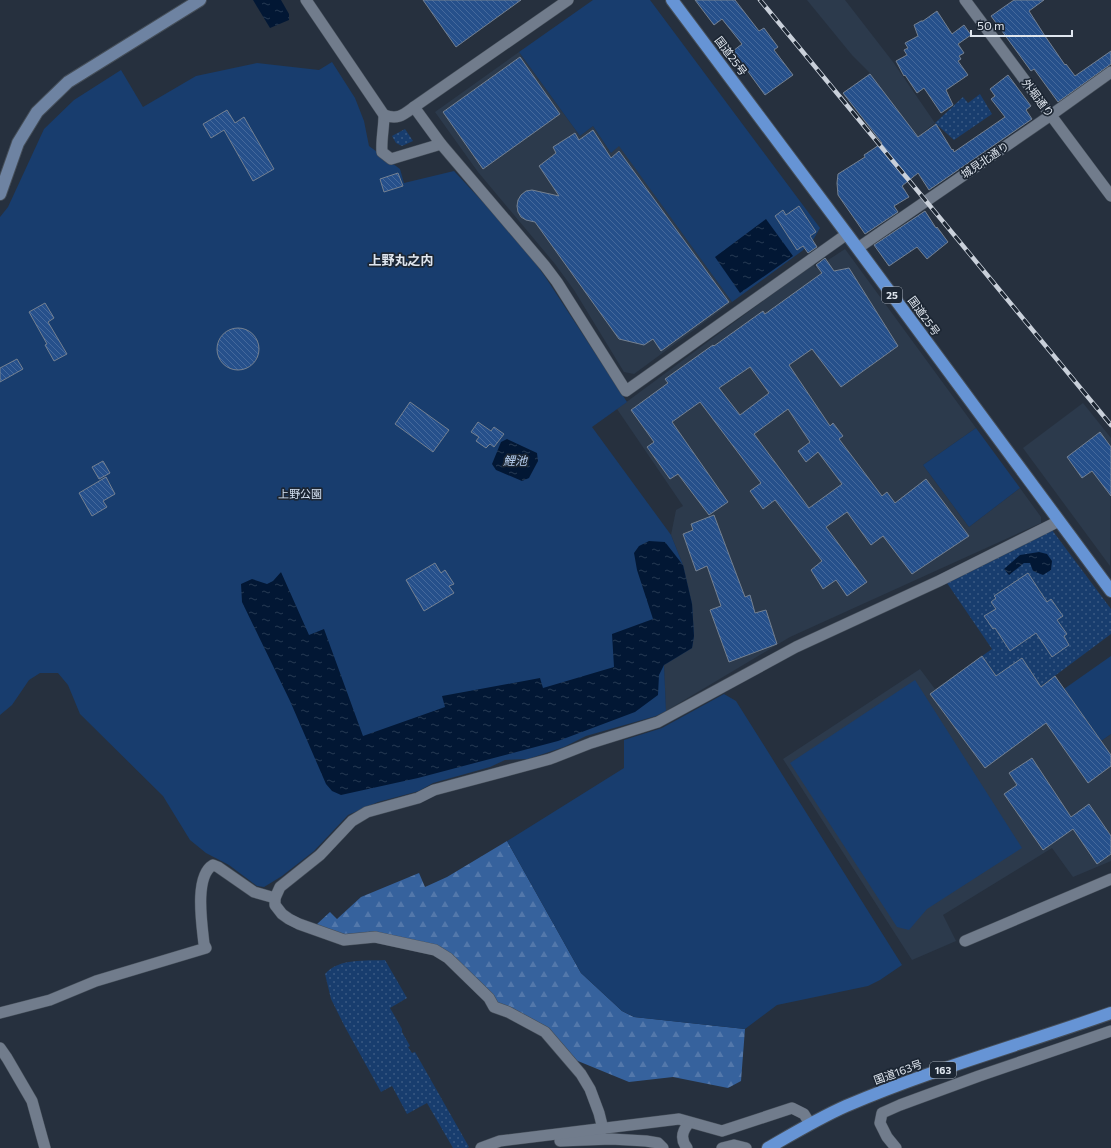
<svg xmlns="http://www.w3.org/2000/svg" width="1111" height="1148" viewBox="0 0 1111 1148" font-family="Commissioner,'Noto Sans JP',sans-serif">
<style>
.built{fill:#2c3a4c}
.grass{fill:url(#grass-dots)}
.forest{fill:url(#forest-firs)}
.park{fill:#183d6e}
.water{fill:url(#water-ripples)}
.building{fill:url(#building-back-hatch);stroke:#758191;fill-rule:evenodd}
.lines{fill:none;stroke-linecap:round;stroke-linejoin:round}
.street-casing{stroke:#454e59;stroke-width:12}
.secondary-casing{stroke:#454e59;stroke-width:14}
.highway-casing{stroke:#454e59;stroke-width:14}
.street{stroke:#717c8c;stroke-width:11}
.secondary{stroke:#6e83a2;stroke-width:12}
.highway{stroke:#6694d5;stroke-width:12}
.rail-casing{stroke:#c9d0da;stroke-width:4.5}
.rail{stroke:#1c2633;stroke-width:3;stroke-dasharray:9;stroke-linecap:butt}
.labels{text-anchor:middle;stroke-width:3.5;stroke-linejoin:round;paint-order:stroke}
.shield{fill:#1c2633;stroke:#a4acb7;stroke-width:1}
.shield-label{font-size:10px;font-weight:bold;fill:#dfe6ef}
.street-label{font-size:11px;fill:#dfe6ef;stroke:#1c2633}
.park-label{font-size:11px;fill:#d4e1f2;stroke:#1c2633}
.water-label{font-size:12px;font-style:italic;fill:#b6cff1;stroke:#1c2633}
.quarter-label{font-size:13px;font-weight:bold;fill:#dfe6ef;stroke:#1c2633}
</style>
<defs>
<pattern id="grass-dots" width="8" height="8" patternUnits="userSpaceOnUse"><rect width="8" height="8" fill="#183d6e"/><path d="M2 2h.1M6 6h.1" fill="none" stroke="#395983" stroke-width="1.8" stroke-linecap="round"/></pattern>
<pattern id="forest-firs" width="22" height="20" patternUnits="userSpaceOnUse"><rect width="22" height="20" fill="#36629d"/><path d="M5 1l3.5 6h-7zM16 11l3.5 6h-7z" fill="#5378ab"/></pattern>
<pattern id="water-ripples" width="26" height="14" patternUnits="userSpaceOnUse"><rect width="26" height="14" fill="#021734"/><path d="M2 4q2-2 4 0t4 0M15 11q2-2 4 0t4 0" fill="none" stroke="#263952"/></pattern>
<pattern id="building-back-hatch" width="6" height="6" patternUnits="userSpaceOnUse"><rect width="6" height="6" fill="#26508b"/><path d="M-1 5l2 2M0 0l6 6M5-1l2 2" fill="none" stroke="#45699c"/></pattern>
</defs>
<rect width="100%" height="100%" fill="#26303e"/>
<!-- built -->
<g class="built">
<polygon points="807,0 845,0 893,62 935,123 922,133 939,157 913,177 879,139 843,93 870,73 852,55"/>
<polygon points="519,52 580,136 593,126 611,153 619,145 732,302 634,374 624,372 574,290 555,264 478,172 435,112"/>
<polygon points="845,249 976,428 923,465 969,527 1020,488 1041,517 1041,523 790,637 666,711 664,665 692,648 694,636 692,604 683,565 671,535 676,510 683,506 617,409 813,264 816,268"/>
<polygon points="1083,403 1111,438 1110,566 1023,448"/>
<polygon points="982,656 1055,676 1101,741 1111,734 1111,861 1073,877 1052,848 943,915 956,941 912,960 783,759 920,669 935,689"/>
</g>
<!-- grass -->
<g class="grass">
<polygon points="980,94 992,114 954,140 935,123 963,97 968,103"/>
<polygon points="405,129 413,141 402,146 396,143 392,136"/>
<polygon points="1052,530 1111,609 1111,634 1017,704 982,656 992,649 947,583"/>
<path d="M385,960L407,998L390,1008L402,1029V1032L410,1046L408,1047L412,1053L415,1052L469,1147L467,1148H453L427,1103L407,1114L392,1086L381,1092L345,1027L331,999L325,974C339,958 365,961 385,960Z"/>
</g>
<!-- forest -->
<polygon class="forest" points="507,841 581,973 622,1011 634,1017 745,1029 741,1081 728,1088 673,1077 629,1082 573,1059 497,1004 492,996 453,955 440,947 343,935 316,925 330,912 337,919 361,897 419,873 425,887 447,877"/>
<!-- park -->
<g class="park">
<polygon points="593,0 650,0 820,228 813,240 802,251 732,302 619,146 611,153 593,126 580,136 519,52"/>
<polygon points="332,62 355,98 364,121 369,146 400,169 404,183 454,171 521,243 546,278 627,402 592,427 671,535 683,565 692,604 694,636 692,648 664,665 666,711 656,716 586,736 564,747 528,759 505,760 490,767 433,783 419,791 378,802 348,815 314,851 282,876 264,887 257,886 229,865 206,853 190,840 163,796 80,714 68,685 58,673 40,673 29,680 12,705 0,715 0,217 8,207 44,129 74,100 121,70 143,107 196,76 257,63 319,70"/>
<polygon points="976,428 1020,488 969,527 923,465"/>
<polygon points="1111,656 1111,734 1101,741 1064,689"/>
<polygon points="915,680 1022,848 927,909 909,930 897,927 790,763"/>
<polygon points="724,694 736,701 902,965 880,980 868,986 777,1005 745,1029 634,1017 622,1011 581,973 507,841 624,768 624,740 662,728"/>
</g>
<!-- water -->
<g class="water">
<polygon points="253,0 281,0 289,14 289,20 270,28"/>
<polygon points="766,219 793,256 740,293 715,257"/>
<polygon points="507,439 537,453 538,461 529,478 522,481 496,470 492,464 501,442"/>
<polygon points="649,541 665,542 683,565 692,604 694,636 692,648 664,665 659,675 658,695 635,712 558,741 418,778 341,795 332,791 326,784 290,701 242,602 241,584 252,579 267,584 273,581 281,572 309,635 324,629 363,736 445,707 442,696 540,678 543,688 614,667 612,634 653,619 637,570 634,553 639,546"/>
<polygon points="1039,552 1047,554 1052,561 1051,570 1043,575 1033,571 1030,563 1024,563 1009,575 1004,569 1020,555"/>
</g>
<!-- building -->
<g class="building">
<polygon points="423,0 521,0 456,47"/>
<polygon points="695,0 735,0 759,31 764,28 778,47 774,50 793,75 765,95 733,51 742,44 722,19 714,25"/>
<polygon points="1014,0 1044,0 1029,11 1045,36 1065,65 1066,64 1075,76 1111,51 1111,64 1058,102 1034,69 1031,71 991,16"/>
<polygon points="937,11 952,34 964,25 971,35 958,44 964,53 959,56 961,59 958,61 968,75 946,90 953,105 941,113 924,88 917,93 905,75 904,76 896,61 907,55 904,50 908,48 905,43 918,36 914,25 921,21 923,21"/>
<polygon points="520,57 560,114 483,169 443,112"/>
<polygon points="870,74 918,137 936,124 952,150 953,149 954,152 1005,117 991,99 995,96 990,89 1008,75 1031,106 1026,110 1032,119 929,190 918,173 902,186 909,197 894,206 898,212 865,234 838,195 837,183 838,174 865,157 864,155 882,143 843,93"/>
<polygon points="227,110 235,123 244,117 274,169 253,181 224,130 211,138 203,124"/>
<polygon points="593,130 611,158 619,151 729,302 661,351 653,339 644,345 619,339 535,222 526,220 521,217 518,212 517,206 518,200 521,195 526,191 532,190 559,196 539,166 556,153 553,147 575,133 579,140"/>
<polygon points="398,173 403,186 384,192 380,179"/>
<polygon points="799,206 816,232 810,236 817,247 808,253 803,246 797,250 775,216 783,210 786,215"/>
<polygon points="925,211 936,228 937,227 948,242 927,259 917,247 889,266 874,245"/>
<path d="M825,258L834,271L849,268L898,346L841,387L812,349L789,365L830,426L833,423L843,436L839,439L882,496L887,492L895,503L926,479L969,536L912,574L883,536L871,545L847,512L826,527L867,582L847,596L836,580L823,589L811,570L822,561L775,500L763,509L750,491L761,483L700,402L672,422L728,502L709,515L678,474L670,479L647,447L654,442L631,410L668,383L665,379L713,345L714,346L763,311L765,314L822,273L816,265ZM750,367L769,393L740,415L719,388ZM788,409L810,442L798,451L806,462L818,452L842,484L809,508L754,434Z"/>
<polygon points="45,303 54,318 48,322 67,354 54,361 45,345 47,344 29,312"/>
<circle cx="238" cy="349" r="21"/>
<polygon points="17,359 23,369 0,382 0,368"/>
<polygon points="410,402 449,430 433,452 395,424"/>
<polygon points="478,422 491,431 494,427 504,434 494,447 490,444 486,448 476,441 479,437 471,432"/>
<polygon points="1100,432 1111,447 1111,496 1092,471 1082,478 1067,457"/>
<polygon points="103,461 110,473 99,479 92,467"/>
<polygon points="106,477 115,494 103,501 107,507 92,516 79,493"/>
<polygon points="714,515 745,597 750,595 755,613 766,610 777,644 729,662 710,610 721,606 707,566 696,571 683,534 693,530 691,524"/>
<polygon points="435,563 441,573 445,570 454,584 449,586 454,593 424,611 406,580"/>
<polygon points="1028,573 1047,602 1051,599 1063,616 1057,620 1067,634 1064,636 1069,645 1052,657 1036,633 1010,651 995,628 993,629 984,616 996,609 991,602 996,598 994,596"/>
<polygon points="982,656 996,676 1022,658 1041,687 1055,676 1111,755 1111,766 1088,783 1046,723 985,768 930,694"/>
<polygon points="1032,758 1071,817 1089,804 1111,836 1111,854 1097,864 1073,829 1043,850 1004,794 1017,785 1009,773"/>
</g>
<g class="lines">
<defs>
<g id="street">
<path d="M306,0L384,115C384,128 381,140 382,152L391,159L441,144"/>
<polyline points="965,0 1111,196"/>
<polyline points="414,107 568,0"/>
<path d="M384,115C398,120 403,115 414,107L441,144L545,266L557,282L626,391L847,234"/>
<polyline points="858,248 1051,115 1111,72"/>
<polyline points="965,941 1111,879"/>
<path d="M0,1013L50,1000L96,981L206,948L204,944C202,925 194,876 213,865L218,867L254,892L275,898"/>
<polyline points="0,1048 7,1058 32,1101 45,1148"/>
<polyline points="603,1129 599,1113 590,1089 581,1074 545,1032 508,1012 494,1007 489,998 448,958 435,950 375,937 344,940 299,924 289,919 282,914 275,905 275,898 280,887 320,855 352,821 367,812 418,798 434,790 550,759 591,743 658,722 796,647 939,581 1059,521"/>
<polyline points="560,1141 611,1139 646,1141 658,1143 663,1148"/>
<polyline points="481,1148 500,1141 679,1119 722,1131 792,1108 804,1114 810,1124"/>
<path d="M687,1148C680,1139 682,1131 689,1123"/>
<polyline points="722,1148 734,1145 746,1148"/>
<polyline points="896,1148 887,1137 880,1123 882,1113 900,1105 979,1076 1111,1031"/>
</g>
<polyline id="secondary" points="0,194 18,143 37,112 68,82 200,0"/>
<g id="highway">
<polyline points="672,0 847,234 1111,591"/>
<path d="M768,1148C794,1133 819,1118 846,1106C932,1069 1023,1044 1111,1013"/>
</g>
</defs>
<!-- street casing -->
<use href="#street" class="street-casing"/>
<!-- secondary casing -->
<use href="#secondary" class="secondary-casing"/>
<!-- highway casing -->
<use href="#highway" class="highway-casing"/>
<!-- street -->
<use href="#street" class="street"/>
<!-- secondary -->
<use href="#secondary" class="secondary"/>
<!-- highway -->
<use href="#highway" class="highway"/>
<defs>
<polyline id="rail" points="760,0 1111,425"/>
</defs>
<!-- rail casing -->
<use href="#rail" class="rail-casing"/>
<!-- rail -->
<use href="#rail" class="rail"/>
</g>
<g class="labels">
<!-- shield labels -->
<g class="shield">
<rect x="882" y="287" width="20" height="16" rx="3"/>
<rect x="930" y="1062" width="26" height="16" rx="3"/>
</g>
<g class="shield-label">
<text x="892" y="299">25</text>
<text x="943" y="1074">163</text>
</g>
<!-- street labels -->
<g class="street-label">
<text transform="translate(731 56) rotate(53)" y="4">国道25号</text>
<text transform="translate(1038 98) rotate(53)" y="4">外堀通り</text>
<text transform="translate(985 160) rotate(-34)" y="4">城見北通り</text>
<text transform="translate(924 316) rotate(54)" y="4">国道25号</text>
<text transform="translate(898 1072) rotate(-20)" y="4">国道163号</text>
</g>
<!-- park labels -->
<g class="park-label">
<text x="300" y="498">上野公園</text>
</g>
<!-- water labels -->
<g class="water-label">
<text x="515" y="465">鯉池</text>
</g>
<!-- quarter labels -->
<g class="quarter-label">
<text x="401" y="265">上野丸之内</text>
</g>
</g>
<!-- scale -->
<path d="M971 30v6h101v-6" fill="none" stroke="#dfe6ef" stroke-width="2"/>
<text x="977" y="30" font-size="12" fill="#dfe6ef" stroke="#1c2633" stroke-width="3" paint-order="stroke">50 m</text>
</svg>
